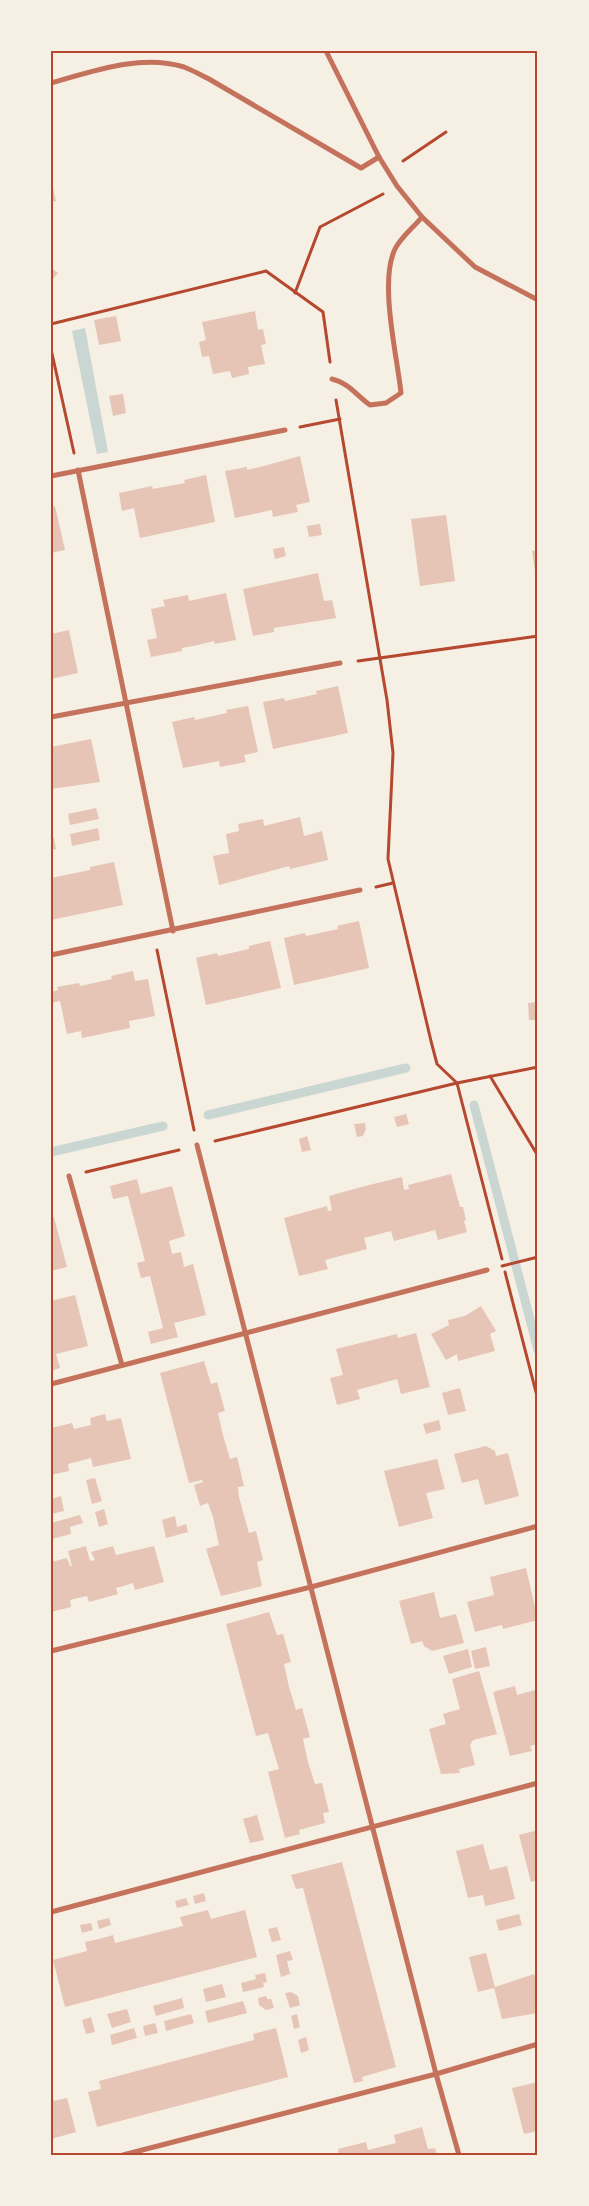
<svg xmlns="http://www.w3.org/2000/svg" width="589" height="2206" viewBox="0 0 589 2206" font-family="Raleway,sans-serif">
<style>
.water{fill:#c9d6d2}
.lines{fill:none;stroke-linecap:round;stroke-linejoin:round}
.stream{stroke:#c9d6d2;stroke-width:9}
.building{fill:#e6c5b7}
.path{stroke:#b5482f;stroke-width:3}
.minor{stroke:#c5725c;stroke-width:5}
.neatline{fill:none;stroke:#b5482f;stroke-width:2}
</style>
<rect width="100%" height="100%" fill="#f6efe4"/>
<!-- water -->
<polygon class="water" points="85,328 108,452 97,454 72,331"/>
<g class="lines">
<!-- stream -->
<g class="stream">
<polyline points="474,1105 538,1350"/>
<polyline points="208,1115 406,1068"/>
<polyline points="51,1152 163,1126"/>
</g>
</g>
<!-- building -->
<g class="building">
<polygon points="51,181 56,201 51,202"/>
<polygon points="51,268 58,273 51,281"/>
<polygon points="255,311 258,330 263,329 266,344 261,345 265,364 248,367 249,374 232,378 230,371 213,374 209,356 202,357 199,342 206,340 202,322"/>
<polygon points="116,316 121,341 99,345 94,320"/>
<polygon points="123,394 126,413 113,416 109,396"/>
<polygon points="300,456 310,502 296,505 298,512 273,517 272,510 235,518 225,471 247,467 247,470 264,466"/>
<polygon points="206,475 215,522 140,538 134,508 122,511 119,493 152,486 153,489 185,483 184,480"/>
<polygon points="55,506 65,550 51,553 51,507"/>
<polygon points="446,515 455,581 420,586 411,519"/>
<polygon points="320,524 322,535 309,537 307,526"/>
<polygon points="284,547 286,556 275,559 273,549"/>
<polygon points="538,550 538,584 537,584 532,551"/>
<polygon points="318,573 324,601 332,600 336,618 274,628 274,632 253,636 243,589"/>
<polygon points="226,593 236,640 215,644 214,641 198,645 182,648 182,651 151,657 147,640 157,638 151,609 165,606 163,600 188,595 189,601"/>
<polygon points="69,630 78,673 51,679 51,634"/>
<polygon points="338,686 348,733 273,749 263,702 284,698 285,701 317,694 316,691"/>
<polygon points="248,706 258,752 244,755 246,762 220,767 219,761 183,768 172,722 194,717 195,720 227,713 226,710"/>
<polygon points="91,739 100,782 51,789 51,747"/>
<polygon points="96,808 99,819 70,825 68,814"/>
<polygon points="300,817 304,836 322,831 328,860 290,869 289,866 219,885 213,856 229,853 226,834 239,831 238,824 263,819 264,826"/>
<polygon points="98,828 100,840 72,846 70,834"/>
<polygon points="51,838 54,838 56,849 51,850"/>
<polygon points="114,862 123,905 51,920 51,878 90,870 90,867"/>
<polygon points="359,921 369,968 294,985 284,938 305,933 306,936 338,929 337,926"/>
<polygon points="270,941 281,988 206,1005 196,958 217,953 218,956 249,949 249,946"/>
<polygon points="133,971 135,981 148,979 155,1016 129,1021 130,1028 82,1038 81,1031 67,1034 60,1001 51,1003 51,992 58,990 57,987 79,983 80,986 112,979 111,976"/>
<polygon points="538,1002 538,1020 529,1020 528,1003"/>
<polygon points="406,1114 409,1124 397,1127 394,1117"/>
<polygon points="365,1123 366,1129 363,1136 357,1137 354,1124"/>
<polygon points="307,1136 311,1150 302,1152 299,1139"/>
<polygon points="451,1174 460,1207 463,1207 466,1220 464,1221 467,1232 438,1240 435,1230 394,1241 391,1231 364,1238 367,1249 325,1260 328,1269 299,1276 284,1218 327,1206 328,1211 332,1210 329,1196 365,1186 402,1177 404,1190 409,1189 408,1185"/>
<polygon points="137,1179 141,1194 172,1186 185,1236 169,1241 172,1254 181,1252 184,1267 193,1264 206,1315 174,1323 178,1337 151,1344 148,1332 163,1328 150,1276 141,1278 137,1263 145,1261 128,1196 113,1199 110,1186"/>
<polygon points="54,1217 67,1267 51,1271 51,1218"/>
<polygon points="75,1295 88,1346 56,1354 60,1368 51,1371 51,1301"/>
<polygon points="481,1306 496,1331 490,1334 495,1351 458,1361 457,1354 446,1360 431,1334 449,1325 448,1320 465,1316"/>
<polygon points="416,1333 430,1387 401,1394 397,1379 357,1390 360,1399 337,1405 330,1378 343,1375 336,1349 397,1334 398,1338"/>
<polygon points="204,1361 211,1384 217,1382 225,1411 218,1413 223,1435 230,1459 237,1457 244,1486 238,1487 239,1497 249,1533 256,1531 263,1560 257,1562 262,1586 221,1596 206,1549 219,1545 213,1517 208,1503 200,1506 194,1485 203,1482 202,1480 189,1483 160,1373"/>
<polygon points="460,1388 466,1411 448,1415 442,1393"/>
<polygon points="105,1414 107,1421 121,1418 131,1459 93,1467 91,1458 68,1464 69,1471 51,1475 51,1428 72,1423 74,1429 91,1425 90,1418"/>
<polygon points="439,1420 441,1430 426,1434 423,1424"/>
<polygon points="486,1446 495,1451 496,1456 508,1453 519,1496 485,1505 478,1479 462,1483 454,1454"/>
<polygon points="437,1459 445,1489 426,1493 433,1518 399,1527 384,1471"/>
<polygon points="95,1478 102,1501 92,1504 86,1480"/>
<polygon points="61,1496 64,1511 51,1514 51,1499"/>
<polygon points="104,1509 108,1524 99,1527 95,1512"/>
<polygon points="80,1515 83,1523 70,1527 71,1534 52,1539 51,1523"/>
<polygon points="175,1516 177,1527 186,1524 188,1532 166,1538 162,1520"/>
<polygon points="86,1546 90,1561 95,1560 91,1552 113,1546 116,1555 154,1546 164,1582 135,1590 133,1583 124,1586 116,1588 118,1594 89,1602 87,1596 78,1598 70,1600 71,1607 51,1612 51,1562 67,1558 70,1566 72,1566 68,1551"/>
<polygon points="526,1568 538,1620 503,1629 502,1625 475,1632 467,1602 494,1595 490,1577"/>
<polygon points="434,1592 440,1618 456,1614 464,1643 432,1651 424,1646 422,1641 411,1644 399,1601"/>
<polygon points="269,1612 277,1635 283,1634 291,1662 284,1664 289,1687 296,1710 302,1708 310,1737 303,1739 308,1762 315,1784 322,1783 329,1812 323,1813 325,1823 299,1830 300,1834 285,1838 268,1772 279,1769 275,1756 268,1733 256,1736 226,1624"/>
<polygon points="486,1647 490,1666 475,1669 471,1651"/>
<polygon points="468,1649 472,1667 449,1674 443,1656"/>
<polygon points="479,1671 497,1734 473,1740 470,1745 475,1765 459,1769 460,1773 441,1774 429,1729 446,1724 443,1714 460,1709 452,1679"/>
<polygon points="515,1686 517,1695 538,1689 538,1744 530,1746 532,1751 510,1756 493,1692"/>
<polygon points="257,1815 264,1840 250,1843 243,1819"/>
<polygon points="538,1830 538,1880 531,1882 519,1835"/>
<polygon points="483,1844 490,1870 507,1866 515,1899 485,1906 483,1895 468,1898 456,1851"/>
<polygon points="342,1862 396,2067 362,2077 363,2081 354,2083 303,1888 296,1889 291,1875"/>
<polygon points="204,1893 206,1901 195,1904 193,1896"/>
<polygon points="186,1898 189,1905 177,1908 175,1901"/>
<polygon points="208,1910 211,1919 245,1910 257,1957 65,2007 53,1960 87,1951 85,1942 99,1939 113,1935 115,1943 183,1926 180,1917"/>
<polygon points="519,1914 522,1925 499,1931 496,1920"/>
<polygon points="109,1918 111,1925 99,1929 97,1921"/>
<polygon points="91,1923 93,1930 82,1933 80,1925"/>
<polygon points="277,1927 281,1940 272,1942 268,1929"/>
<polygon points="290,1951 293,1960 287,1961 290,1974 281,1977 276,1955"/>
<polygon points="486,1953 495,1987 534,1974 535,1976 538,1976 538,2013 502,2019 494,1988 478,1992 469,1957"/>
<polygon points="265,1973 267,1982 263,1983 264,1987 243,1992 241,1983 256,1979 255,1975"/>
<polygon points="222,1984 226,1997 206,2002 203,1989"/>
<polygon points="291,1992 298,1996 300,2005 290,2008 285,1993"/>
<polygon points="266,1996 267,1999 271,1999 274,2008 266,2010 259,2005 258,1998"/>
<polygon points="182,1998 184,2008 156,2016 153,2006"/>
<polygon points="243,2001 247,2013 208,2023 205,2011"/>
<polygon points="127,2009 131,2022 112,2028 107,2014"/>
<polygon points="191,2014 194,2023 166,2031 164,2021"/>
<polygon points="297,2014 300,2027 294,2029 291,2016"/>
<polygon points="91,2017 95,2032 86,2034 82,2020"/>
<polygon points="155,2023 158,2033 145,2036 143,2026"/>
<polygon points="134,2028 137,2038 112,2045 110,2035"/>
<polygon points="276,2028 288,2077 97,2127 88,2092 101,2089 99,2081 254,2040 253,2034"/>
<polygon points="306,2037 309,2050 301,2053 298,2040"/>
<polygon points="538,2082 538,2131 524,2134 512,2088"/>
<polygon points="52,2095 54,2101 67,2098 76,2132 51,2139"/>
<polygon points="422,2127 428,2149 435,2148 437,2155 339,2155 338,2149 366,2142 368,2150 396,2143 394,2135"/>
</g>
<g class="lines">
<!-- path -->
<g class="path">
<polyline points="403,161 446,132"/>
<polyline points="295,293 320,227 383,194"/>
<polyline points="51,324 266,271 323,312 330,362"/>
<polyline points="51,349 74,453"/>
<polyline points="336,400 387,700 393,753 388,859 431,1041 437,1064 457,1083 502,1259"/>
<polyline points="300,427 340,419"/>
<polyline points="358,661 538,636"/>
<polyline points="376,887 393,883"/>
<polyline points="157,950 194,1130"/>
<polyline points="490,1076 538,1156"/>
<polyline points="215,1141 457,1083 538,1067"/>
<polyline points="86,1172 179,1150"/>
<polyline points="502,1266 538,1257"/>
<polyline points="505,1272 538,1400"/>
</g>
<!-- minor -->
<g class="minor">
<polyline points="326,51 379,157 397,186 422,217 475,267 538,300"/>
<path d="M51,83C94,71 140,54 184,67C192,70 201,75 209,79L361,168L379,157"/>
<path d="M332,379C349,383 356,395 370,405L386,403L401,393C397,355 379,282 395,249C401,237 414,227 422,217"/>
<polyline points="78,470 173,931"/>
<polyline points="51,476 285,430"/>
<polyline points="51,717 340,663"/>
<polyline points="51,955 360,890"/>
<polyline points="197,1145 436,2074 459,2155"/>
<polyline points="69,1176 122,1365"/>
<polyline points="51,1384 487,1270"/>
<polyline points="51,1651 311,1587 538,1526"/>
<polyline points="51,1912 538,1783"/>
<polyline points="123,2155 436,2074 538,2044"/>
</g>
</g>
<!-- border -->
<rect width="589" height="2206" fill="none" stroke="#f6efe4" stroke-width="105"/>
<rect x="52" y="52" width="484" height="2102" class="neatline"/>
</svg>
